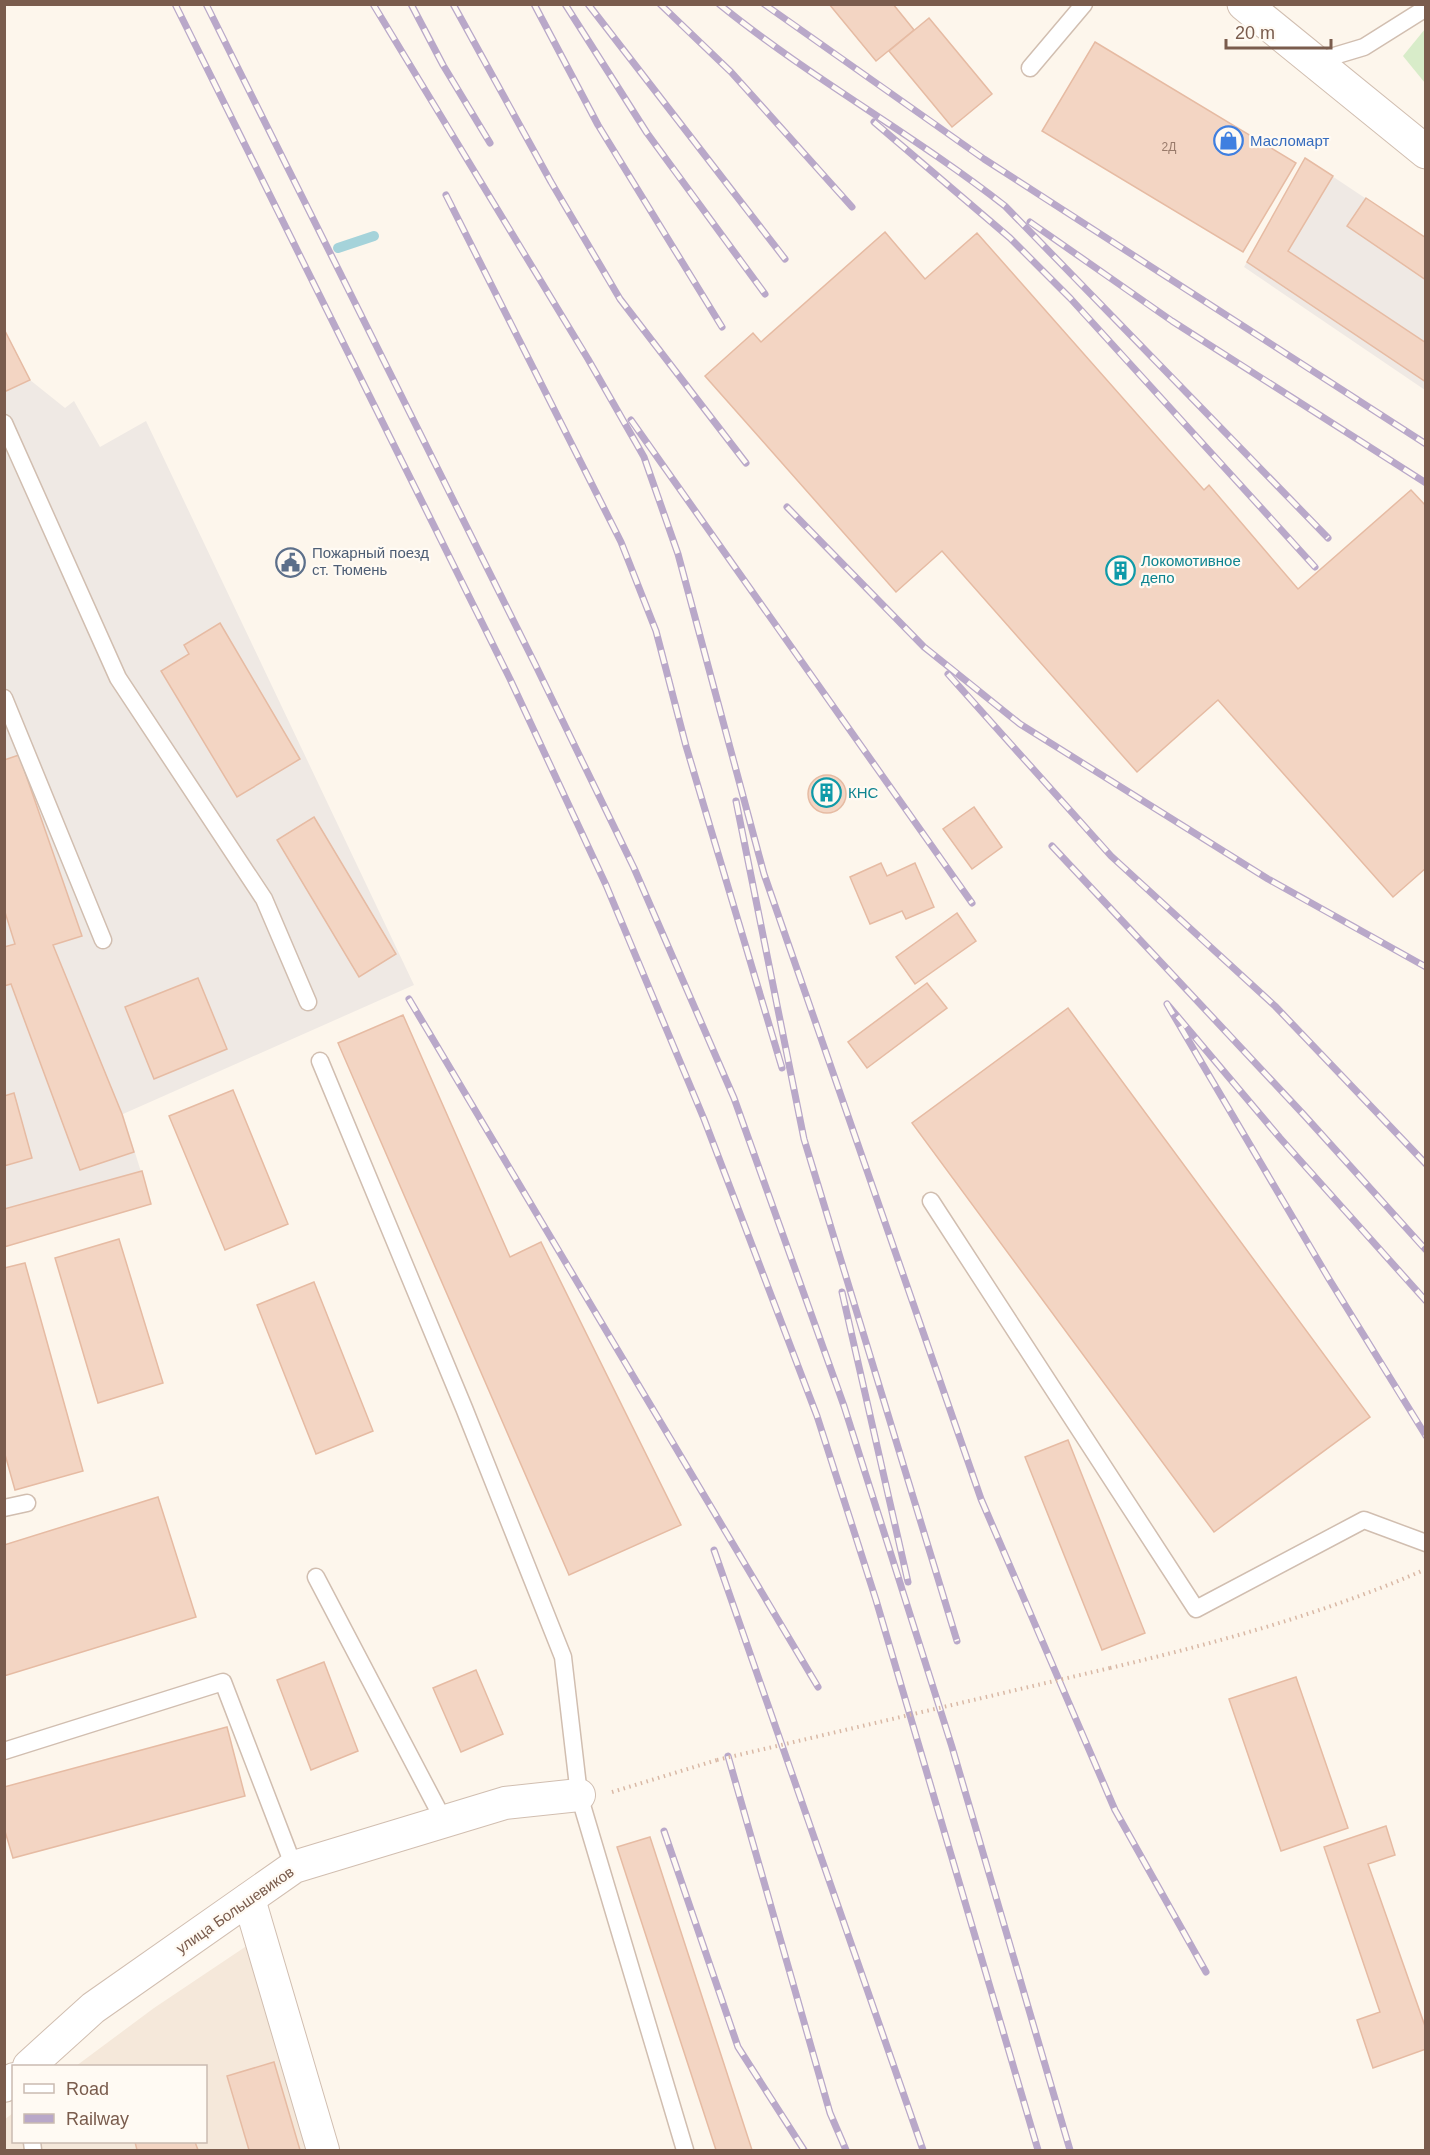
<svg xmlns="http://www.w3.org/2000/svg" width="1430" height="2155" viewBox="0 0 1430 2155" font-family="Arial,sans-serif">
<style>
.residential{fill:#f5e8da}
.industrial{fill:#efe9e4}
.green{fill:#d8ecc9}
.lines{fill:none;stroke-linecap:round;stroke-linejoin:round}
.stream{stroke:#a5d3da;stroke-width:10}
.building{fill:#f3d5c3;stroke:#e6bba3;stroke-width:1.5}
.service-casing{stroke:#d1beb0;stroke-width:19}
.minor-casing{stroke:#d1beb0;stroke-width:34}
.tertiary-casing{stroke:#d1beb0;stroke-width:35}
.path{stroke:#d9b8a5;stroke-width:4;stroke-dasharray:1.5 4.5;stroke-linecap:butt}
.service{stroke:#fff;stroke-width:16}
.minor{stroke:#fff;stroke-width:32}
.tertiary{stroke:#fff;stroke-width:33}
.rail-casing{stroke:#b9a8c9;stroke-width:7}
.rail{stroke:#fffaf3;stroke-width:4.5;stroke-dasharray:14;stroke-linecap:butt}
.path-bridge{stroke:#d9b8a5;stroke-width:4;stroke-dasharray:1.5 4.5;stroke-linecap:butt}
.labels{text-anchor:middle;stroke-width:4.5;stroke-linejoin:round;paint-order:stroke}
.number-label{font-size:12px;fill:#987a6a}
.shop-label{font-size:15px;fill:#366cbe;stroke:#fffaf3;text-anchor:start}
.service-label{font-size:15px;fill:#4e5e75;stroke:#fffaf3;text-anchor:start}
.culture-label{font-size:15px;fill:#0d838f;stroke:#fffaf3;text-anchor:start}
.street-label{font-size:15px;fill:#7a5c4d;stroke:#fffaf3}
</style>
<rect width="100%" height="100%" fill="#fdf6ec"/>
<!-- residential -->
<polygon class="residential" points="254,1941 307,2150 5,2150 4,2120 13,2113 14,2142 206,2142 206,2066 76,2066 154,2008"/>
<!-- industrial -->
<g class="industrial">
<polygon points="1305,158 1425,238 1425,390 1244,267"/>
<polygon points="4,329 30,380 65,408 74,401 100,447 146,421 414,985 123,1114 151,1204 5,1247"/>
</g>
<!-- green -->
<polygon class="green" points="1425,29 1425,83 1403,56"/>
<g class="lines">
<!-- stream -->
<polyline class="stream" points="338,248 374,236"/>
</g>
<!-- building -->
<g class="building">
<polygon points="829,4 893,4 914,30 876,61"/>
<polygon points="929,18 992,94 952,127 889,51"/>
<polygon points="1095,42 1296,163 1243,252 1042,131"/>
<polygon points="1305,158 1333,176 1288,251 1426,343 1426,382 1247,262"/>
<polygon points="1366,198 1426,238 1426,280 1347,226"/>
<polygon points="885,232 925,279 977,233 1204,490 1209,485 1298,589 1411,490 1426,506 1426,868 1393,897 1218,700 1137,772 942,551 896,592 705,376 753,333 761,342"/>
<polygon points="4,329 30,380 4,392"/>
<polygon points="220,623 300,759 237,797 161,671 189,654 184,645"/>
<polygon points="19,755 82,936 53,945 122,1114 134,1152 80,1170 11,984 4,986 4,947 15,944 4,909 4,760"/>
<circle cx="827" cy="794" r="19"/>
<polygon points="974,807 1002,847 972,869 943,829"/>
<polygon points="314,817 396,954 359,977 277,840"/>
<polygon points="881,863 887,876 915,863 934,907 906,919 902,911 870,924 850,877"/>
<polygon points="957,913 976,941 915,984 896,957"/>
<polygon points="198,978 227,1049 154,1079 125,1007"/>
<polygon points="927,983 947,1008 867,1068 848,1042"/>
<polygon points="1068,1008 1370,1417 1214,1532 912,1123"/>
<polygon points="403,1015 510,1257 541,1242 681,1525 569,1575 338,1043"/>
<polygon points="233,1090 288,1224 225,1250 169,1116"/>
<polygon points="14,1093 32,1158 4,1166 4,1096"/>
<polygon points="142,1171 151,1204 4,1247 4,1209"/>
<polygon points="119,1239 163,1383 98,1403 55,1258"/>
<polygon points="25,1263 83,1471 15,1490 4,1451 4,1268"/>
<polygon points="314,1282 373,1431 316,1454 257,1305"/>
<polygon points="1068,1440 1145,1633 1102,1650 1025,1457"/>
<polygon points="158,1497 196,1617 4,1676 4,1545"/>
<polygon points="324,1662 358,1751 311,1770 277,1680"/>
<polygon points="476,1670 503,1734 461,1752 433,1688"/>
<polygon points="1296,1677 1348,1828 1281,1851 1229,1699"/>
<polygon points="227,1727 245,1796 13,1858 4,1828 4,1787"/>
<polygon points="1386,1826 1395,1855 1368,1864 1426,2029 1426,2049 1373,2068 1357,2020 1380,2012 1324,1847"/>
<polygon points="650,1837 752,2150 716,2150 617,1847"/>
<polygon points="274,2062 300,2150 249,2150 227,2076"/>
<polygon points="135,2142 195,2142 198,2150 137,2150"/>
</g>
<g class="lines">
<defs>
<g id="service">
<polyline points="1314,62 1364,47 1426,8"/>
<polyline points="1030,68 1084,4"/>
<polyline points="4,423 118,678 264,899 308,1002"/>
<polyline points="4,698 103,940"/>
<polyline points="320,1061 464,1408 563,1657 579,1795 685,2150"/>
<polyline points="931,1201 1196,1609 1364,1520 1426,1543"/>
<polyline points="4,1508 27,1503"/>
<polyline points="316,1577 444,1821"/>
<polyline points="4,1751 223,1682 294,1867"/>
<polyline points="32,2142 33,2150"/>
</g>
<g id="minor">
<polyline points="249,1899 323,2150"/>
<polyline points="29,2066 93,2008 294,1867 505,1803 579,1795"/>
<polyline points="4,2086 14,2079"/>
</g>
<polyline id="tertiary" points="1244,4 1426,152"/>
</defs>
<!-- service casing -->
<use href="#service" class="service-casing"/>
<!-- minor casing -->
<use href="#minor" class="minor-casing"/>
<!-- tertiary casing -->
<use href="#tertiary" class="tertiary-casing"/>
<!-- path -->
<g class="path">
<path d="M1110,1668C1216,1643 1323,1614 1424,1570"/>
<polyline points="612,1792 717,1760"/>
</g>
<!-- service -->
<use href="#service" class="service"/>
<!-- minor -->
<use href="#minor" class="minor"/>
<!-- tertiary -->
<use href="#tertiary" class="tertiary"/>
<defs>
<g id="rail">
<polyline points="175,4 510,679 606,885 704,1119 817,1416 876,1600 1038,2150"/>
<polyline points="206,4 535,664 634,868 734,1098 844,1406 952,1747 1070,2150"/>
<polyline points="373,4 588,359 644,457 678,554 764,874 981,1499 1115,1810 1206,1972"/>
<polyline points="411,4 443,65 490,143"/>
<polyline points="453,4 551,182 620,299 746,463"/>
<polyline points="534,4 598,125 722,327"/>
<polyline points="565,4 647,133 765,294"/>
<polyline points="588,4 785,259"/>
<polyline points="660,4 731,72 852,207"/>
<path d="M719,4C810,78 913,134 1005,206L1328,538"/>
<polyline points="764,4 984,159 1426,444"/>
<polyline points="874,122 1010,238 1070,298 1315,567"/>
<polyline points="446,195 621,542 656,631 686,746 782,1068"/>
<polyline points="1030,222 1172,321 1426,483"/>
<polyline points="631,420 972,903"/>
<polyline points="787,507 924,647 1020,724 1268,879 1426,967"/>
<polyline points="948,674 1111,856 1275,1006 1426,1164"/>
<polyline points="736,801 804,1139 957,1641"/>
<polyline points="1052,846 1304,1115 1426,1250"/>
<polyline points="409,999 818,1687"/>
<polyline points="842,1292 908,1582"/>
<polyline points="1426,1301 1280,1138 1167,1004 1329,1279 1426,1436"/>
<polyline points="714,1550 923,2150"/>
<polyline points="728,1756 830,2113 846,2150"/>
<polyline points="664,1831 738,2047 804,2150"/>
</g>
</defs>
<!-- rail casing -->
<use href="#rail" class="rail-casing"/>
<!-- rail -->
<use href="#rail" class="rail"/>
<!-- path-bridge -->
<polyline class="path-bridge" points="717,1760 1110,1668"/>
</g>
<!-- icons -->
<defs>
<symbol id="shop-ring" viewBox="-11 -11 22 22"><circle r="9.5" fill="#fffaf3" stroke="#3f7fe0" stroke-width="1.5"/><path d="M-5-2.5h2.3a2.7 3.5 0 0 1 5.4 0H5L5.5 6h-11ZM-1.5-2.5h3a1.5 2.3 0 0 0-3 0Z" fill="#3f7fe0"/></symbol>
<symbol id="civic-ring" viewBox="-11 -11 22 22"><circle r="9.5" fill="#fffaf3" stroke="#5c6f8a" stroke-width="1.5"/><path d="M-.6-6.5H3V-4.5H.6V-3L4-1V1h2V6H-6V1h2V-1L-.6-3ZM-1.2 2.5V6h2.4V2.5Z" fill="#5c6f8a"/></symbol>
<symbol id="building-ring" viewBox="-11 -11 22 22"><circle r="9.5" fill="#fffaf3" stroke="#0f9aa8" stroke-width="1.5"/><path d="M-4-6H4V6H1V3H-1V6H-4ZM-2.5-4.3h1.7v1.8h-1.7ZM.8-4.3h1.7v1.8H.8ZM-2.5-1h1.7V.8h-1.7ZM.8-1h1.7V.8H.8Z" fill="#0f9aa8"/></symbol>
</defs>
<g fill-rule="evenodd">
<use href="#shop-ring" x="1212" y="124" width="33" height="33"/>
<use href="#civic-ring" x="274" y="546" width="33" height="33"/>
<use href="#building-ring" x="1104" y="554" width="33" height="33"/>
<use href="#building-ring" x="810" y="776" width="33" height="33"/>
</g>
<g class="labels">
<!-- number labels -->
<g class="number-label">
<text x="1169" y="151">2Д</text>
</g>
<!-- shop labels -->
<g class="shop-label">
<text x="1250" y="146">Масломарт</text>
</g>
<!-- service labels -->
<g class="service-label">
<text x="312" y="558">Пожарный поезд<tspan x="312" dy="17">ст. Тюмень</tspan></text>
</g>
<!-- culture labels -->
<g class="culture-label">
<text x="1141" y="566">Локомотивное<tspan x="1141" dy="17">депо</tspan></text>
<text x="848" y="798">КНС</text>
</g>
<!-- street labels -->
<g class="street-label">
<text transform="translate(235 1910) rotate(-35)" y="5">улица Большевиков</text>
</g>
</g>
<!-- border -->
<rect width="1430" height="2155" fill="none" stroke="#7a5c4d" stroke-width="12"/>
<!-- legend -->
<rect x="12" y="2065" width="195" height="78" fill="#fffaf3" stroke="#cabbb1" stroke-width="1.5"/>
<rect x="24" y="2084" width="30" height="9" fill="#ffffff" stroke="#cabbb1" stroke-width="1.5"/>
<text x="66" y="2095" font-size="18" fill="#7a5c4d">Road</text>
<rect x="24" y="2114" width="30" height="9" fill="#b9a8c9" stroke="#cabbb1" stroke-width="1.5"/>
<text x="66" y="2125" font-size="18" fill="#7a5c4d">Railway</text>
<!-- scale -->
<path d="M1226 39v9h105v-9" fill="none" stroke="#7a5c4d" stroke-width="3"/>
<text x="1235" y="39" font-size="18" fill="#7a5c4d" stroke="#fffaf3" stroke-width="4.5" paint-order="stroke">20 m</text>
</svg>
